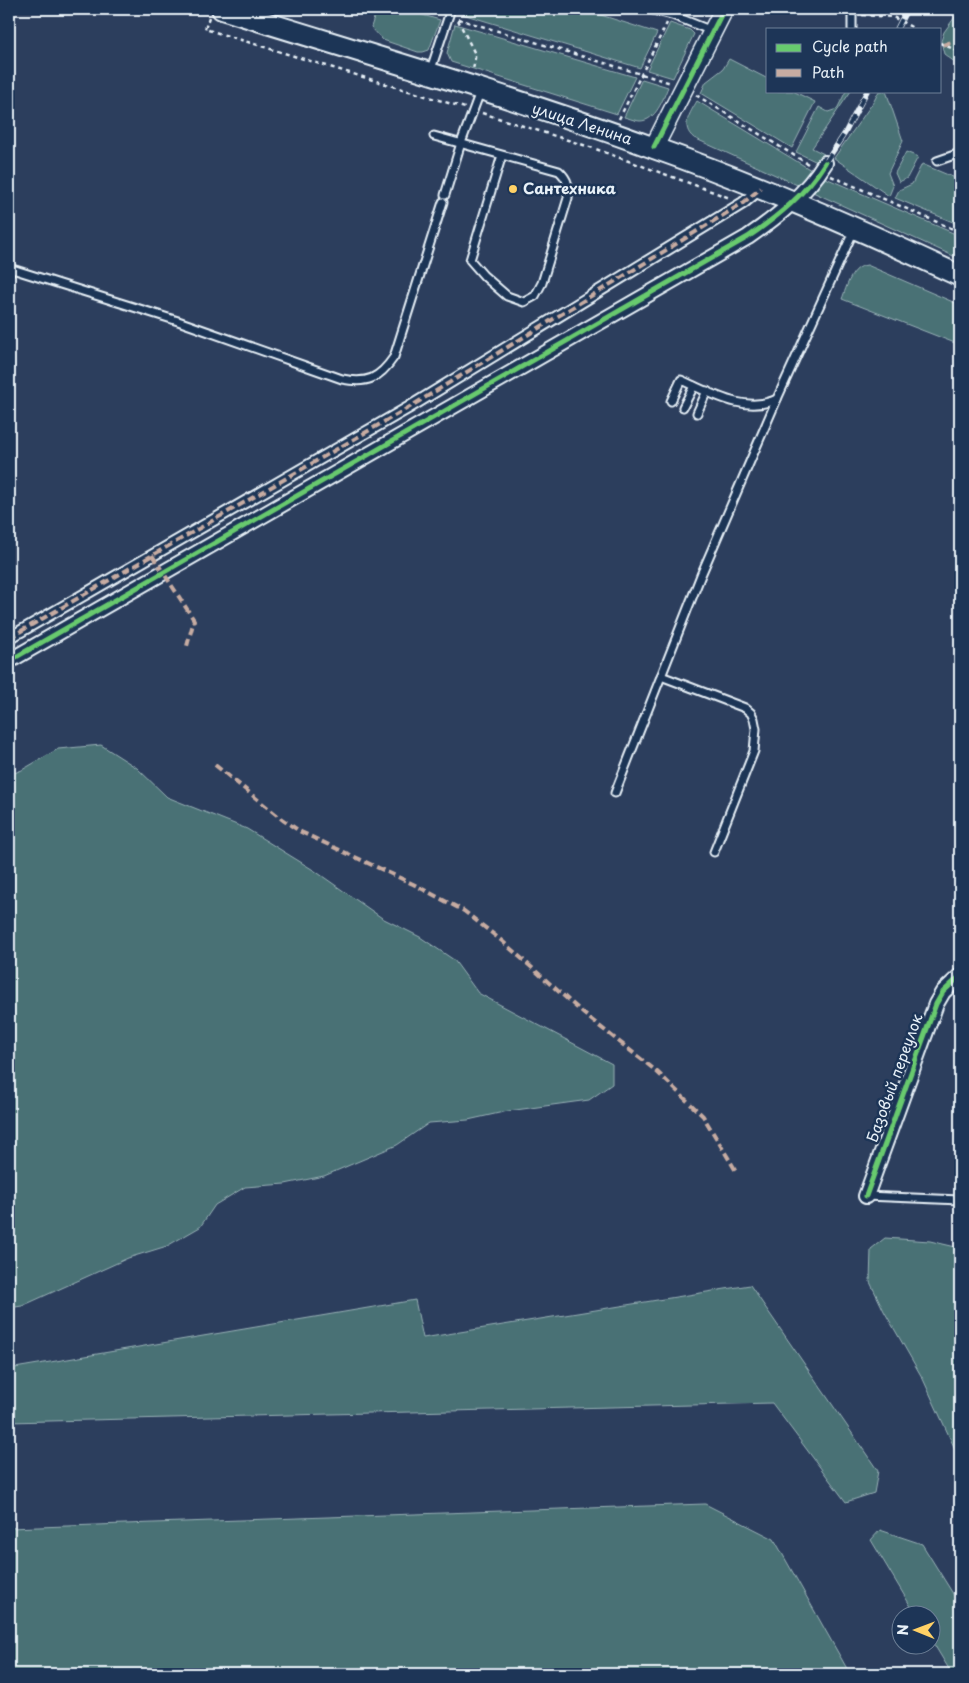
<svg xmlns="http://www.w3.org/2000/svg" width="969" height="1683" viewBox="0 0 969 1683" font-family="'Playpen Sans',sans-serif">
<style>
.green{fill:#497175;stroke:#98b1b6}
.lines{fill:none;stroke-linecap:round;stroke-linejoin:round}
.service-casing{stroke:#e8f1f8;stroke-width:11}
.pedestrian-casing{stroke:#e8f1f8;stroke-width:14}
.minor-casing{stroke:#e8f1f8;stroke-width:18}
.tertiary-casing{stroke:#e8f1f8;stroke-width:21}
.secondary-casing{stroke:#e8f1f8;stroke-width:24}
.path{stroke:#e8f1f8;stroke-width:2.5;stroke-dasharray:4 4;stroke-linecap:butt}
.service{stroke:#1d3557;stroke-width:7}
.pedestrian{stroke:#1d3557;stroke-width:10}
.minor{stroke:#1d3557;stroke-width:14}
.tertiary{stroke:#1d3557;stroke-width:18}
.secondary{stroke:#1d3557;stroke-width:20}
.rail-casing{stroke:#e8f1f8;stroke-width:5.5}
.rail{stroke:#1d3557;stroke-width:4;stroke-dasharray:11;stroke-linecap:butt}
.quiet{stroke:#c7aca2;stroke-width:4;stroke-dasharray:8 4;stroke-linecap:butt}
.cycleway-casing{stroke:#1d3557;stroke-width:8}
.cycleway{stroke:#67ca6e;stroke-width:5}
.poi-dot{fill:#ffd166;stroke:#1d3557;stroke-width:2}
.labels{text-anchor:middle;stroke-width:5;stroke-linejoin:round;paint-order:stroke}
.street-label{font-size:15px;fill:#e8f1f8;stroke:#1d3557}
.poi-label{font-size:15px;font-weight:bold;fill:#e8f1f8;stroke:#1d3557;text-anchor:start}
</style>
<rect width="100%" height="100%" fill="#2c3e5d"/>
<filter id="ink" filterUnits="userSpaceOnUse"><feTurbulence type="fractalNoise" baseFrequency=".02" numOctaves="2"/><feDisplacementMap in="SourceGraphic" scale="10" xChannelSelector="R" yChannelSelector="G"/><feConvolveMatrix kernelMatrix="1 2 1 2 8 2 1 2 1" color-interpolation-filters="sRGB"/></filter>
<g filter="url(#ink)">
<!-- green -->
<g class="green">
<polygon points="377,9 402,9 440,20 429,50 423,52 418,52 383,40 371,27"/>
<polygon points="460,9 582,9 657,33 640,68 459,13"/>
<polygon points="960,10 960,75 956,63 944,54 941,41 944,32"/>
<polygon points="670,23 690,30 694,34 673,78 647,70"/>
<polygon points="455,24 635,77 617,114 451,62 447,53"/>
<polygon points="729,59 768,79 768,91 793,91 815,102 792,148 701,93 706,82 723,69"/>
<path d="M642,79L668,87C663,99 656,121 640,121C635,121 629,118 624,117Z"/>
<polygon points="846,91 851,91 812,148 824,154 817,162 796,152 819,107 828,112 837,109"/>
<polygon points="879,91 886,91 903,141 888,173 893,186 889,196 834,158 874,101"/>
<path d="M697,101L821,176L960,236V259L694,138C680,127 690,113 697,101Z"/>
<polygon points="906,152 918,157 907,178 899,182 895,173"/>
<polygon points="922,164 960,180 960,225 895,198 899,190 912,184"/>
<path d="M867,265L960,305V345L842,299C847,286 851,267 867,265Z"/>
<polygon points="101,745 137,768 167,797 247,829 315,871 382,918 420,937 454,960 478,993 612,1064 612,1084 589,1100 508,1111 468,1120 429,1123 397,1145 324,1176 285,1184 245,1187 215,1205 200,1227 167,1246 128,1258 22,1306 9,1308 9,775 22,770 58,749"/>
<polygon points="885,1238 930,1241 960,1248 960,1452 955,1449 923,1379 884,1311 870,1282 871,1249"/>
<polygon points="750,1285 878,1471 874,1493 846,1502 772,1403 9,1422 9,1369 415,1300 423,1338"/>
<polygon points="705,1504 774,1539 850,1674 9,1674 9,1528"/>
<polygon points="880,1530 922,1544 960,1605 960,1674 952,1674 932,1641 932,1616 916,1615 871,1540"/>
</g>
<g class="lines">
<defs>
<g id="service">
<polyline points="649,9 672,15 712,31"/>
<polyline points="852,29 852,9"/>
<polyline points="430,72 451,9"/>
<path d="M434,136L502,155L470,260L484,276L507,296L524,302L535,296L542,283L568,198C569,186 568,179 559,171L502,155"/>
<polyline points="937,161 960,153"/>
<polyline points="445,195 461,143 480,92"/>
<path d="M9,268L178,321L342,379C367,384 379,379 394,357L443,202"/>
<path d="M671,401L681,380C711,393 745,414 777,399"/>
<polyline points="683,407 694,386"/>
<polyline points="697,413 707,391"/>
<polyline points="661,676 745,708 751,713 754,719 756,729 754,751 714,852"/>
<polyline points="615,793 701,575 777,399 854,230"/>
<polyline points="866,1196 960,1200"/>
</g>
<polyline id="pedestrian" points="9,638 408,408 743,203 761,188"/>
<g id="minor">
<path d="M9,661L748,237C777,217 806,194 825,163"/>
<polyline points="866,1196 936,1004 943,992 960,976"/>
</g>
<polyline id="tertiary" points="654,147 724,9"/>
<path id="secondary" d="M222,9C366,54 512,96 654,148C759,185 860,229 960,276"/>
</defs>
<!-- service casing -->
<use href="#service" class="service-casing"/>
<!-- pedestrian casing -->
<use href="#pedestrian" class="pedestrian-casing"/>
<!-- minor casing -->
<use href="#minor" class="minor-casing"/>
<!-- tertiary casing -->
<use href="#tertiary" class="tertiary-casing"/>
<!-- secondary casing -->
<use href="#secondary" class="secondary-casing"/>
<!-- path -->
<g class="path">
<polyline points="423,9 438,14"/>
<polyline points="862,15 893,17 915,29"/>
<polyline points="209,17 205,29 465,108"/>
<polyline points="458,19 671,83"/>
<polyline points="458,20 475,54 475,58 473,70"/>
<polyline points="940,43 960,52"/>
<polyline points="696,95 808,164"/>
<polyline points="482,113 593,148 730,198"/>
<polyline points="619,119 667,23"/>
<polyline points="831,176 960,232"/>
</g>
<!-- service -->
<use href="#service" class="service"/>
<!-- pedestrian -->
<use href="#pedestrian" class="pedestrian"/>
<!-- minor -->
<use href="#minor" class="minor"/>
<!-- tertiary -->
<use href="#tertiary" class="tertiary"/>
<!-- secondary -->
<use href="#secondary" class="secondary"/>
<defs>
<g id="rail">
<polyline points="897,29 907,9"/>
<polyline points="825,163 845,133 867,91"/>
</g>
</defs>
<!-- rail casing -->
<use href="#rail" class="rail-casing"/>
<!-- rail -->
<use href="#rail" class="rail"/>
<!-- quiet -->
<g class="quiet">
<polyline points="943,45 960,39"/>
<polyline points="152,555 194,620 187,646"/>
<polyline points="9,638 408,408 743,203 761,188"/>
<polyline points="215,765 283,820 301,832 413,884 464,911 502,941 584,1014 655,1070 703,1116 736,1171"/>
</g>
<defs>
<g id="cycleway">
<polyline points="654,147 724,9"/>
<path d="M9,661L748,237C777,217 806,194 825,163"/>
<polyline points="866,1196 936,1004 943,992 960,976"/>
</g>
</defs>
<!-- cycleway casing -->
<use href="#cycleway" class="cycleway-casing"/>
<!-- cycleway -->
<use href="#cycleway" class="cycleway"/>
</g>
</g>
<!-- markers -->
<circle class="poi-dot" cx="513" cy="189" r="5"/>
<g class="labels">
<!-- street labels -->
<g class="street-label">
<text transform="translate(582 124) rotate(18)" y="5">улица Ленина</text>
<text transform="translate(895 1078) rotate(-70)" y="5">Базовый переулок</text>
</g>
<!-- poi labels -->
<g class="poi-label">
<text x="523" y="194">Сантехника</text>
</g>
</g>
<!-- margin -->
<rect width="969" height="1683" fill="none" stroke="#1d3557" stroke-width="30"/>
<rect x="15" y="15" width="939" height="1653" fill="none" stroke="#e8f1f8" stroke-width="2" filter="url(#ink)"/>
<!-- legend -->
<rect x="766" y="28" width="175" height="65" fill="#1d3557" stroke="#6e8097"/>
<rect x="776" y="44" width="25" height="8" fill="#67ca6e" stroke="#6e8097"/>
<text x="812" y="52" font-size="15" fill="#e8f1f8">Cycle path</text>
<rect x="776" y="69" width="25" height="8" fill="#c7aca2" stroke="#6e8097"/>
<text x="812" y="78" font-size="15" fill="#e8f1f8">Path</text>
<!-- north arrow -->
<g transform="translate(916 1630) rotate(271)"><circle r="24" fill="#1d3557" stroke="#6e8097"/>
<path d="M0-4L9 19L0 12L-9 19Z" fill="#ffd166"/>
<text y="-8" font-size="14" font-weight="bold" text-anchor="middle" fill="#e8f1f8">N</text>
</g>
</svg>
